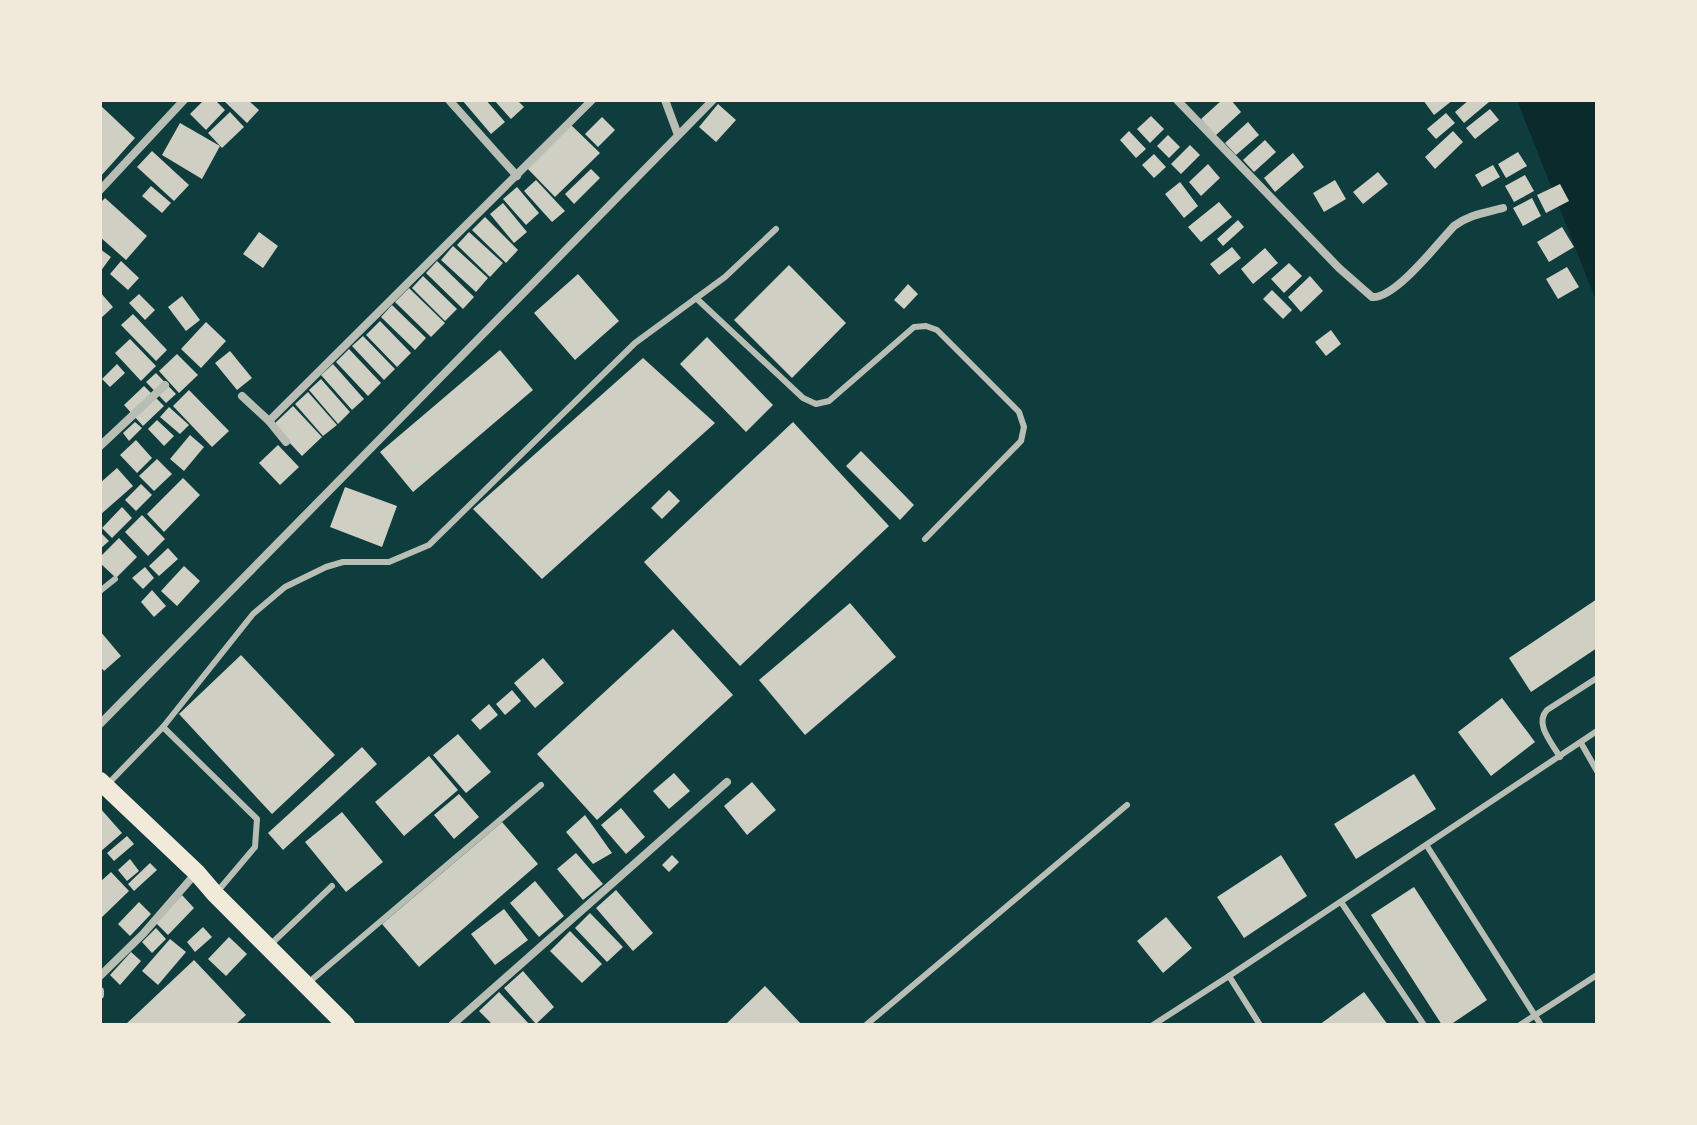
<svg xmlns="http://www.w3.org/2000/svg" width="1697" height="1125" viewBox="0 0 1697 1125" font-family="Cabin,sans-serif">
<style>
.water{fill:#0a2a2b}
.building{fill:#cfcfc3}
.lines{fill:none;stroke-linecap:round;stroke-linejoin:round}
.service{stroke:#b8beb3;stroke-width:6}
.minor{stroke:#b8beb3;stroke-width:8}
.primary{stroke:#f1e9da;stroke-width:18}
</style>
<rect width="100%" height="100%" fill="#0f3d3e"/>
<!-- water -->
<polygon class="water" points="1517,100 1597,100 1597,303"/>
<!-- building -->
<g class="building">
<polygon points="204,100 215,100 225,110 206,130 190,114"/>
<polygon points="223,100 248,100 259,110 247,123"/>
<polygon points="462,100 486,100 505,122 491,134"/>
<polygon points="494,100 517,100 524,107 511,119"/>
<polygon points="1222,100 1231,100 1241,112 1215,136 1201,119"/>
<polygon points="1423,100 1453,100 1434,115"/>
<polygon points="1469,100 1487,100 1489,102 1464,123 1455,112"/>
<polygon points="718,104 736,120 716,142 699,127"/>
<polygon points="100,105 135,138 100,177"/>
<polygon points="1490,109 1499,120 1475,139 1466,128"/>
<polygon points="230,112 244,127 222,148 208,133"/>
<polygon points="1446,113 1455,123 1436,139 1427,129"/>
<polygon points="1151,116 1164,129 1150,143 1137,129"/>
<polygon points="602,117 615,130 598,147 585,134"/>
<polygon points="1248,122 1259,135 1236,155 1225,143"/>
<polygon points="180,123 220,146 202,179 162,155"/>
<polygon points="569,123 600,153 555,197 526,167"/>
<polygon points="1129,131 1146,149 1136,158 1120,140"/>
<polygon points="1453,131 1463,142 1435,169 1425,157"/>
<polygon points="1168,135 1180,147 1169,158 1157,146"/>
<polygon points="1265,140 1276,152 1254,172 1243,160"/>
<polygon points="1190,145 1200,155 1181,174 1171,164"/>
<polygon points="152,151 189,185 174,201 137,167"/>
<polygon points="1518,152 1527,166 1506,178 1498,164"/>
<polygon points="1293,153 1304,167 1275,192 1264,178"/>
<polygon points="1154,154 1166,167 1154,178 1142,165"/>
<polygon points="1208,164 1220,178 1201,196 1189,182"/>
<polygon points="1493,165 1500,177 1482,187 1475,175"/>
<polygon points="591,169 600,178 574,204 565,194"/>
<polygon points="1378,172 1388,184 1363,204 1353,192"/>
<polygon points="1525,175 1534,191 1514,202 1505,186"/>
<polygon points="536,180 565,211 552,222 524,191"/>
<polygon points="1335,180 1346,199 1324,212 1313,193"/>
<polygon points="1180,182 1198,206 1184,218 1165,194"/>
<polygon points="1560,184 1569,201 1546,213 1537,195"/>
<polygon points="151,186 171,203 162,213 142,196"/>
<polygon points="517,187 539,213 526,225 503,199"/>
<polygon points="105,198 147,236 126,260 100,237 100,203"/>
<polygon points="1532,198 1541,216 1523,226 1513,208"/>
<polygon points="1219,202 1232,217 1201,242 1188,227"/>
<polygon points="503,203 527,232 514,243 490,214"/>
<polygon points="485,217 518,250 506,263 472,230"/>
<polygon points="1238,220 1244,227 1223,246 1217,239"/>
<polygon points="1562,227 1574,247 1549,262 1537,242"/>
<polygon points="259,232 278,246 263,268 243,254"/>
<polygon points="469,232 503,263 490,277 457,245"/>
<polygon points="453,246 488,278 476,292 441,260"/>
<polygon points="1232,247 1241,258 1219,275 1210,264"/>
<polygon points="1265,248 1278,263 1253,284 1241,269"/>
<polygon points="100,249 111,257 100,272"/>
<polygon points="121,261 139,278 128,290 110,274"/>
<polygon points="437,261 474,297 463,309 426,273"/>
<polygon points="1289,263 1302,276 1284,293 1271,279"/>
<polygon points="789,265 846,323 792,378 734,320"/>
<polygon points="1567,267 1579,287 1558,299 1546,279"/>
<polygon points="578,274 619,321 575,360 534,313"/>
<polygon points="423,276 457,309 445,321 412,288"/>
<polygon points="1310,276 1323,291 1301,312 1288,297"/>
<polygon points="908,284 918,294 904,309 894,300"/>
<polygon points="409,288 445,323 431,337 395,302"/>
<polygon points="1272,290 1292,310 1283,319 1263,299"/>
<polygon points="100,292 113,307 100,319"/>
<polygon points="139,294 155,310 145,320 129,303"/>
<polygon points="182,296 200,320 186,331 168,307"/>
<polygon points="392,305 426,338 415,350 381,317"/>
<polygon points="133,314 167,350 156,361 121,325"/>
<polygon points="380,321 411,353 397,367 366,335"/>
<polygon points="206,322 226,341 201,368 181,349"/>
<polygon points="1331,330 1341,344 1326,356 1315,342"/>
<polygon points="363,336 395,369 384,380 352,346"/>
<polygon points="707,337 773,405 746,432 680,364"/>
<polygon points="130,339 156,366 141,381 115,353"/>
<polygon points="349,349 381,383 368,396 336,362"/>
<polygon points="500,350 533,390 413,492 380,452"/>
<polygon points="230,351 252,378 237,390 215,363"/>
<polygon points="177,354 198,375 179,393 159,371"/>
<polygon points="643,358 715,423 542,579 473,509"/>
<polygon points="117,364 125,373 110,387 102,379"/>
<polygon points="333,364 364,399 352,410 321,375"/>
<polygon points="156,373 176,394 166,403 146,382"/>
<polygon points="321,379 350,412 338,424 309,390"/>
<polygon points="144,386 164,406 143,426 124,405"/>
<polygon points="189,390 229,431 212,447 173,406"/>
<polygon points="308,392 337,425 323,436 295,404"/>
<polygon points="293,406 322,437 302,456 273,425"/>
<polygon points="169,407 189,425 180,434 160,417"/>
<polygon points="157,420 174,436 164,446 148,429"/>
<polygon points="135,422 142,428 129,441 123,433"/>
<polygon points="793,422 889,526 740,666 644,562"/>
<polygon points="190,435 204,447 184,471 170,459"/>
<polygon points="136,440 152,458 137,473 120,455"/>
<polygon points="278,445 299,467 280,485 259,463"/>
<polygon points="861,451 914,505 900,520 846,466"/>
<polygon points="157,459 172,474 154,491 139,476"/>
<polygon points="117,468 133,486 100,515 100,483"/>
<polygon points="183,478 200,495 164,532 147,514"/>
<polygon points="141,484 152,495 136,511 125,500"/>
<polygon points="345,487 397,506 382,547 330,527"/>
<polygon points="669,490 680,501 662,519 651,508"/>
<polygon points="122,507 132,518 112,538 102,528"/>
<polygon points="142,515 165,539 148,556 125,532"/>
<polygon points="100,532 109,541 100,549"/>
<polygon points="119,538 137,557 116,578 100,563 100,557"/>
<polygon points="168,548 178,559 159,576 149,566"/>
<polygon points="184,566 200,581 177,606 161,591"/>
<polygon points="145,567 154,578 143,589 132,578"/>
<polygon points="152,590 166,606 154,617 141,602"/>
<polygon points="1597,599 1597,648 1531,692 1509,658"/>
<polygon points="850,603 896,657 805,735 759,680"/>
<polygon points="673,629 733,695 597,820 537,754"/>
<polygon points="100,631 121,656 104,671 100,666"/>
<polygon points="241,655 335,755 272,814 179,714"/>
<polygon points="543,658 564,683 535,708 514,683"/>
<polygon points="512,690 521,701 505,715 496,704"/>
<polygon points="1502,698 1535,742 1491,776 1458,732"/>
<polygon points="489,704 498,715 480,730 471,720"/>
<polygon points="458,734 491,772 466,793 433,755"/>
<polygon points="362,747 377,764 283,850 268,833"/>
<polygon points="429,756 458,790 404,836 375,802"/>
<polygon points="674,773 690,791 669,809 653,791"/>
<polygon points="1414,774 1436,809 1356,859 1334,824"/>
<polygon points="752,782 776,810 747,835 724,806"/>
<polygon points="459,794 479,817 454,839 434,815"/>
<polygon points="100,808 122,833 100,852"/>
<polygon points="621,808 645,837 626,854 601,825"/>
<polygon points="342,812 383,862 346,892 305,842"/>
<polygon points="585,815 612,853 593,864 566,832"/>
<polygon points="502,822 538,864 419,967 382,924"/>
<polygon points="127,836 134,844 114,861 107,853"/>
<polygon points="576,853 603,884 583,900 557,869"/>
<polygon points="672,855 679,862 669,872 662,865"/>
<polygon points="1281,855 1307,896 1244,938 1217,897"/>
<polygon points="130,859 139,871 127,881 118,870"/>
<polygon points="150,863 157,870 134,891 128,884"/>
<polygon points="111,872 129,891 100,919 100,882"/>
<polygon points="535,881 564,916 539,937 510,903"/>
<polygon points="1414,887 1487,1000 1450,1025 1442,1025 1371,915"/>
<polygon points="616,890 653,933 633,951 596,908"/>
<polygon points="182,895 194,908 168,935 156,923"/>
<polygon points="139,902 151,914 130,936 118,924"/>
<polygon points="504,909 528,940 495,965 471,934"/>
<polygon points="590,913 623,947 607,962 575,928"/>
<polygon points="1166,917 1192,948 1163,973 1137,941"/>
<polygon points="203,927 212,937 195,952 187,942"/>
<polygon points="156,928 166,939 152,953 142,942"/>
<polygon points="570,931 602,964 582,983 550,951"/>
<polygon points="229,937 247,954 226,976 208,959"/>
<polygon points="170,939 186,952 158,985 142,971"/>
<polygon points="131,952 141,961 120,985 110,975"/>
<polygon points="194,960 246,1015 235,1025 125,1025"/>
<polygon points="523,971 554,1007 536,1024 504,988"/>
<polygon points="765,986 802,1025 725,1025"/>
<polygon points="499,992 530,1025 493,1025 479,1011"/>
<polygon points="1364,992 1388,1025 1319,1025"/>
</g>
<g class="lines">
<!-- service -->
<g class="service">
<polyline points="696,298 803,398 816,404 829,401 914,327 926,326 937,330 1019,412 1024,427 1021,441 925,539"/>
<polyline points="100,591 115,579"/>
<polyline points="163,727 257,819 255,847 217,892"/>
<polyline points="1581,743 1597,771"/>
<path d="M1560,757C1552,743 1534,724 1547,710L1597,678"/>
<polyline points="108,784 163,727 253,614 285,587 326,567 343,562 389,562 429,545 635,343 725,277 776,229"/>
<polyline points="1427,846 1541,1025"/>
<polyline points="1341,902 1424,1025"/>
<polyline points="270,945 332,886"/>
<polyline points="1229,976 1597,731"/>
<polyline points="308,983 541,785"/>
<polyline points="866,1025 1127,805"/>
<polyline points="1153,1025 1229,976 1260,1025"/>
<polyline points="1520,1025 1597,975"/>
</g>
<!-- minor -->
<g class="minor">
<polyline points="449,100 517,176"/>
<polyline points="665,100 678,135"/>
<path d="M1177,100L1339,268L1372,297C1395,299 1438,243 1454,226C1470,214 1485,213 1503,208"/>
<polyline points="100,190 184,100"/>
<polyline points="242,396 269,421 592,100"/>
<polyline points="269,421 286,442"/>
<polyline points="100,446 165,385"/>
<polyline points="100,724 713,100"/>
<polyline points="100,976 143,934 196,873"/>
<polyline points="100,991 100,995"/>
<polyline points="452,1025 727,782"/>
</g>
<!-- primary -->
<polyline class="primary" points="100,781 197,873 215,894 346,1025"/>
</g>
<!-- border -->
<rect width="1697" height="1125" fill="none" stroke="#f1e9da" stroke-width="204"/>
</svg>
